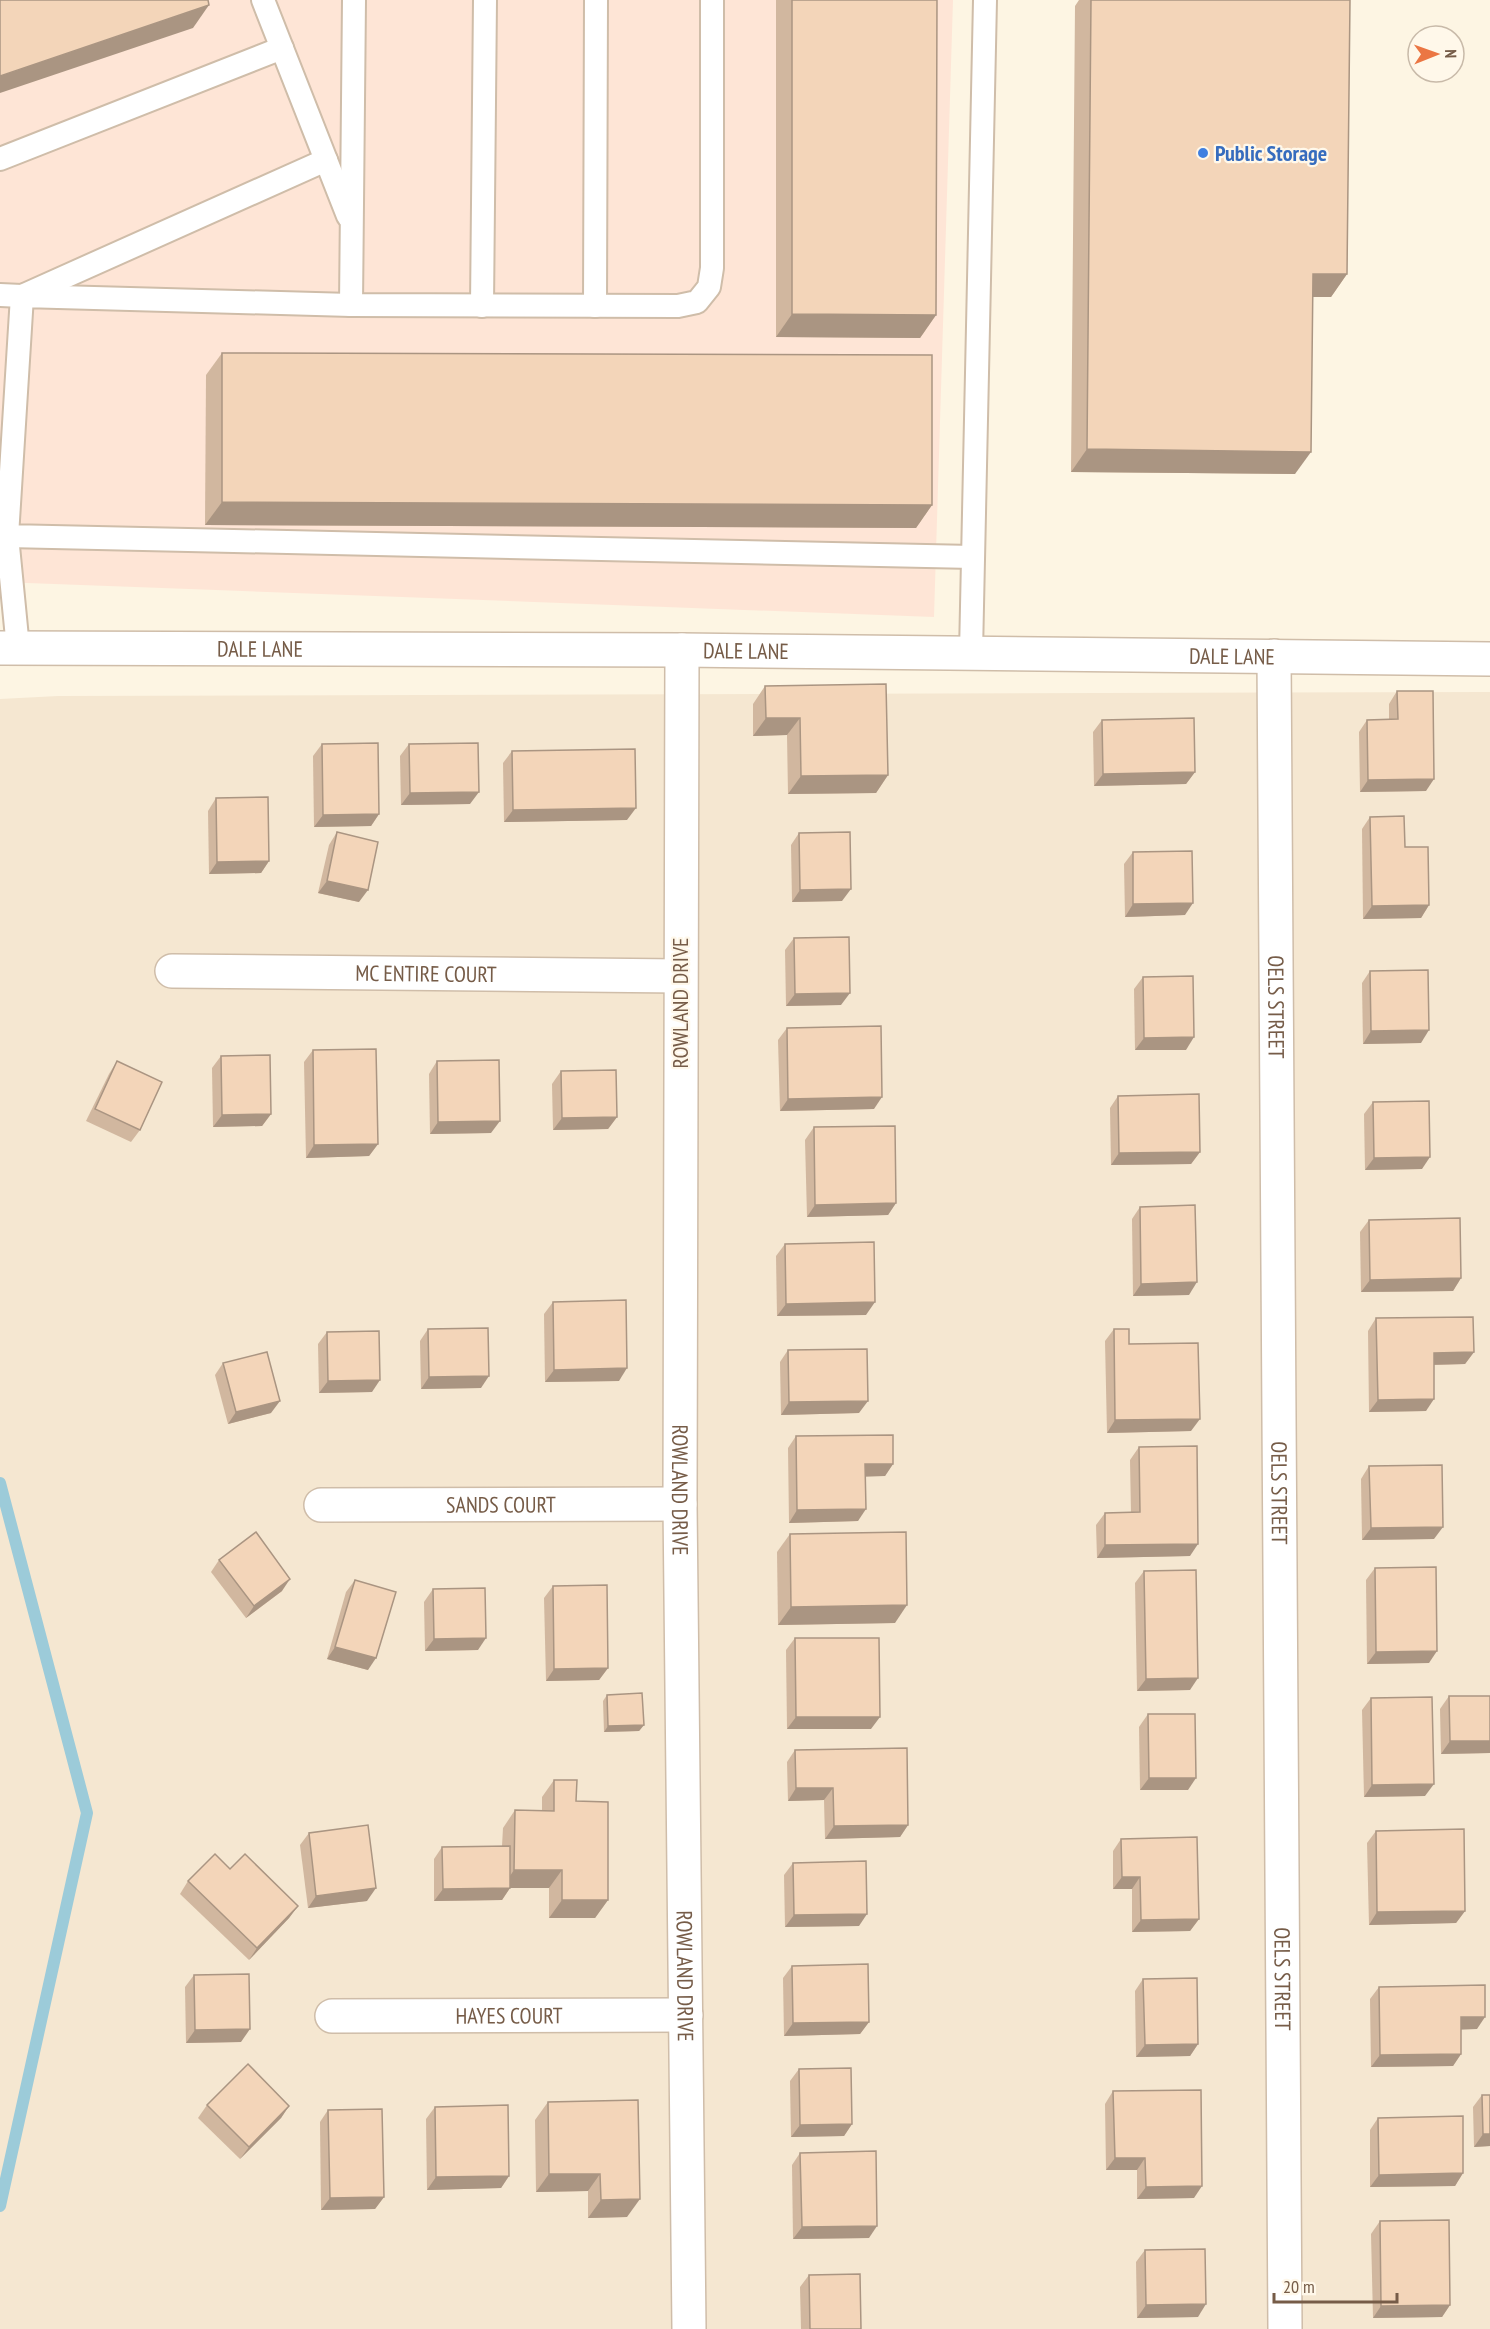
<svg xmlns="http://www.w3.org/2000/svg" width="1490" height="2329" viewBox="0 0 1490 2329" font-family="'PT Sans Narrow',sans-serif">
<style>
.residential{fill:#f5e7d1}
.commercial{fill:#fee5d6}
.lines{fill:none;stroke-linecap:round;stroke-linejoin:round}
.stream{stroke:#9ccbd9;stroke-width:12}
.service-casing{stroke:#cfbda9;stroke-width:26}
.minor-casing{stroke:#cfbda9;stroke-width:36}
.tertiary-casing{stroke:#cfbda9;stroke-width:36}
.service{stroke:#fff;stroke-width:22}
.minor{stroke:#fff;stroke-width:33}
.tertiary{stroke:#fff;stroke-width:33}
.wall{fill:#d1b79f}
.shaded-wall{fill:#aa9582}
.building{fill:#f3d5b9;stroke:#aa9582;stroke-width:1.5}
.shop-dot{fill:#3f7fe0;stroke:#fff8ea;stroke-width:2}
.labels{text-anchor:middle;stroke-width:4.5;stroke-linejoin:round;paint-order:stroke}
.shop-label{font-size:22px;font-weight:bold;fill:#366cbe;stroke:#fff8ea;text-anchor:start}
.street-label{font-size:22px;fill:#765c48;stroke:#fff8ea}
</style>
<rect width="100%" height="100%" fill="#fdf5e3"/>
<!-- residential -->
<polygon class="residential" points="1490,692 1490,2329 0,2329 0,699 58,696"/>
<!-- commercial -->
<polygon class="commercial" points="0,0 953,0 934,617 0,582"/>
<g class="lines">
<!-- stream -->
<polyline class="stream" points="0,1483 87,1813 0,2206"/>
<defs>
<g id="service">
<polyline points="263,0 348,216"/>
<polyline points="712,0 712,268 709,287 697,302 678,306 351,305 22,296 7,536 973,557"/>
<polyline points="0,159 282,48"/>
<polyline points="0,295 22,296 326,160"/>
<polyline points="351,305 354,0"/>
<polyline points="482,306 485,0"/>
<polyline points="595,306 596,0"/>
<polyline points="0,536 7,536 18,648"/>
<polyline points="971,653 985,0"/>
</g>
<g id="minor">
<path id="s1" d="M682,650L680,1504L689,2329"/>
<path id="s2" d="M1274,656L1285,2329"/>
<path id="s3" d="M172,971L680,976"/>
<path id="s4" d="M321,1505L680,1504"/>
<path id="s5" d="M332,2016L686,2015"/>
</g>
<g id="tertiary">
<path id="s6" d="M0,648L682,650L1490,659"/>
</g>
</defs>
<!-- service casing -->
<use href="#service" class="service-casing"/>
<!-- minor casing -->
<use href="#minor" class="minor-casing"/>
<!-- tertiary casing -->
<use href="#tertiary" class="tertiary-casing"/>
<!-- service -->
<use href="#service" class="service"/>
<!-- minor -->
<use href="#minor" class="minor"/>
<!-- tertiary -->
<use href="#tertiary" class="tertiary"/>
</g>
<!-- wall -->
<g class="wall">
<polygon points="776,0 937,0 936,315 920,338 776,337"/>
<polygon points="1079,0 1350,0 1347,274 1331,297 1312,297 1295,474 1071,472 1075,6"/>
<polygon points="222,353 932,505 916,528 205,525 206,375"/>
<polygon points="765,686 888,775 876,793 788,794 787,735 753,736 753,704"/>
<polygon points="1397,691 1426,791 1360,792 1359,732 1367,720 1389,719 1389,704"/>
<polygon points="1102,720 1195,772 1186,784 1094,786 1093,732"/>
<polygon points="322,744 379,814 371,826 314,827 313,756"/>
<polygon points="409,744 470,804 401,805 400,756"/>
<polygon points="512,751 627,820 504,822 503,763"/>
<polygon points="216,798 269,861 261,873 209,874 208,811"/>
<polygon points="1370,817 1405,847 1429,905 1421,918 1363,919 1362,829"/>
<polygon points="337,832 359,902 318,893 329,845"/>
<polygon points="799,833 842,901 792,902 791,845"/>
<polygon points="1133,852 1185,915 1125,917 1124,864"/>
<polygon points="794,938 841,1005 786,1006 785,950"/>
<polygon points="1370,971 1421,1043 1363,1044 1362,983"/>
<polygon points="1143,977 1186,1050 1135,1050 1134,989"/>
<polygon points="787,1028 874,1109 780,1111 778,1040"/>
<polygon points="313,1050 378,1144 369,1156 306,1158 304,1062"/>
<polygon points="221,1056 271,1114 262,1126 213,1127 212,1068"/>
<polygon points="117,1061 140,1130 131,1142 86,1121 109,1074"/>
<polygon points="437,1061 491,1133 430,1134 429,1074"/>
<polygon points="561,1071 617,1117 608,1129 553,1130 552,1084"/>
<polygon points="1118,1096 1200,1152 1191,1164 1111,1165 1110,1108"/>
<polygon points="1373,1102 1422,1169 1365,1170 1364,1114"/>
<polygon points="814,1127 896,1203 888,1215 807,1217 805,1140"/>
<polygon points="1140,1207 1189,1295 1133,1296 1132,1219"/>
<polygon points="1369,1220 1461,1278 1453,1291 1361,1292 1360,1232"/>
<polygon points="785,1244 866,1315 777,1316 776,1256"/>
<polygon points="553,1302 619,1381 545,1382 544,1314"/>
<polygon points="1376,1318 1474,1352 1465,1364 1434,1365 1426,1411 1369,1412 1368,1331"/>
<polygon points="428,1329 481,1388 421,1389 420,1341"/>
<polygon points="1114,1329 1129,1344 1191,1431 1107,1433 1105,1341"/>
<polygon points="327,1332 372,1392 319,1393 318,1344"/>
<polygon points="788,1350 859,1413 781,1415 780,1362"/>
<polygon points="223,1363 271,1413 228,1424 215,1375"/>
<polygon points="796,1436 893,1464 885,1476 866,1476 858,1521 789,1523 788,1448"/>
<polygon points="1139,1447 1190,1556 1097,1558 1096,1525 1105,1513 1131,1513 1130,1460"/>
<polygon points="1369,1466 1434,1539 1362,1540 1361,1479"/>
<polygon points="790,1534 895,1623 778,1625 777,1552"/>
<polygon points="219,1560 282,1591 246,1618 211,1572"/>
<polygon points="1375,1568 1429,1663 1367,1664 1366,1580"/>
<polygon points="1144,1571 1190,1690 1137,1691 1135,1583"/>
<polygon points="355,1580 368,1670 327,1659 346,1592"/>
<polygon points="553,1586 608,1668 599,1680 546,1681 544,1598"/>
<polygon points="433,1589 478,1650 425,1651 424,1602"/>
<polygon points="795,1638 871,1729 787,1729 786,1650"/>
<polygon points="607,1695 644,1725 639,1731 604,1732 603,1701"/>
<polygon points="1449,1696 1490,1696 1490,1753 1441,1754 1440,1709"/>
<polygon points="1371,1698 1425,1796 1364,1797 1362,1710"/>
<polygon points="1148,1714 1188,1790 1140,1790 1139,1727"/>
<polygon points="795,1750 908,1825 900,1837 825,1839 824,1800 788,1801 787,1762"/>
<polygon points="554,1780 576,1801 608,1900 595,1918 549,1918 549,1888 510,1888 502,1900 434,1901 434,1859 442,1847 502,1846 503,1828 515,1810 542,1811 542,1797"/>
<polygon points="1376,1831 1465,1911 1456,1923 1369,1925 1367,1843"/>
<polygon points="309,1833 367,1901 308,1908 300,1845"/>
<polygon points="1121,1839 1199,1919 1190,1931 1132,1932 1132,1889 1113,1889 1113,1851"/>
<polygon points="793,1863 859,1926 785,1927 784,1875"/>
<polygon points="230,1869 298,1906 289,1918 249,1960 180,1894 188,1881"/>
<polygon points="792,1966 869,2022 860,2034 784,2036 783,1978"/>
<polygon points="194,1975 241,2042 186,2043 185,1987"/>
<polygon points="1143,1979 1198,2044 1190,2056 1136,2057 1135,1991"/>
<polygon points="1379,1987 1477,2029 1461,2029 1461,2054 1453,2066 1371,2067 1370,1999"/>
<polygon points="799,2069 852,2124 844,2136 791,2137 790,2081"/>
<polygon points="1113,2091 1194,2198 1137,2199 1137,2170 1106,2170 1105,2104"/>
<polygon points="1482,2095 1490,2095 1490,2146 1474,2147 1473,2107"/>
<polygon points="638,2100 627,2217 588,2218 588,2191 536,2192 535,2120 548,2102"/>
<polygon points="207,2105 289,2106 281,2118 240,2159 198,2118"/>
<polygon points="435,2107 509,2176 501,2188 427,2190 426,2119"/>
<polygon points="328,2110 384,2197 375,2209 321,2210 320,2122"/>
<polygon points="1378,2118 1463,2173 1455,2186 1370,2187 1370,2130"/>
<polygon points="800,2153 869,2238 793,2239 792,2165"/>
<polygon points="1380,2221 1450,2305 1442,2317 1373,2318 1371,2234"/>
<polygon points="1145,2250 1198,2317 1137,2318 1136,2262"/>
<polygon points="809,2275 861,2329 801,2329 800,2287"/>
</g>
<!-- shaded-wall -->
<g class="shaded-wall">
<polygon points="209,5 193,28 0,93 0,76"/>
<polygon points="1313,274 1347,274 1331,297 1297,297"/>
<polygon points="792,314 936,315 920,338 776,337"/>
<polygon points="1087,449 1311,452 1295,474 1071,472"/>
<polygon points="222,502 932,505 916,528 205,525"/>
<polygon points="766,718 800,718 787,735 753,736"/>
<polygon points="1195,772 1186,784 1094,786 1103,774"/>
<polygon points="888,775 876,793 788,794 801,776"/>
<polygon points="1434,779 1426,791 1360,792 1368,780"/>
<polygon points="479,792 470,804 401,805 410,793"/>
<polygon points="636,808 627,820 504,822 513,810"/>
<polygon points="379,814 371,826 314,827 323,815"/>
<polygon points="269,861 261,873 209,874 217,862"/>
<polygon points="327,881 368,890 359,902 318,893"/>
<polygon points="851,889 842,901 792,902 800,890"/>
<polygon points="1193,903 1185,915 1125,917 1133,904"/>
<polygon points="1429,905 1421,918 1363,919 1372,906"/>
<polygon points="850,993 841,1005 786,1006 795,994"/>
<polygon points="1429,1030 1421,1043 1363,1044 1371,1031"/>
<polygon points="1194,1037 1186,1050 1135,1050 1144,1038"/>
<polygon points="882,1097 874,1109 780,1111 788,1099"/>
<polygon points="271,1114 262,1126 213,1127 222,1115"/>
<polygon points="617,1117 608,1129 553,1130 562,1118"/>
<polygon points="500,1121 491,1133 430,1134 438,1122"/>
<polygon points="378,1144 369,1156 306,1158 314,1145"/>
<polygon points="1200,1152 1191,1164 1111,1165 1119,1153"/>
<polygon points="1430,1157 1422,1169 1365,1170 1374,1158"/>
<polygon points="896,1203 888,1215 807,1217 815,1205"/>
<polygon points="1461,1278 1453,1291 1361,1292 1370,1280"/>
<polygon points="1197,1282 1189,1295 1133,1296 1141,1284"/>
<polygon points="875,1302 866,1315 777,1316 786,1304"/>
<polygon points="1474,1352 1465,1364 1425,1365 1434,1353"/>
<polygon points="627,1368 619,1381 545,1382 554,1370"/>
<polygon points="489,1376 481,1388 421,1389 429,1377"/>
<polygon points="380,1380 372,1392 319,1393 328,1381"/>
<polygon points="1434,1399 1426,1411 1369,1412 1378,1400"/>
<polygon points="280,1401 271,1413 228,1424 236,1412"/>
<polygon points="868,1401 859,1413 781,1415 789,1402"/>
<polygon points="1200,1419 1191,1431 1107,1433 1115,1420"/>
<polygon points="865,1464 893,1464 885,1476 857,1477"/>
<polygon points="866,1509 858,1521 789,1523 797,1510"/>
<polygon points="1443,1527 1434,1539 1362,1540 1371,1528"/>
<polygon points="1198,1544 1190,1556 1097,1558 1105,1545"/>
<polygon points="290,1579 282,1591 246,1618 254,1606"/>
<polygon points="907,1605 895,1623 778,1625 791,1607"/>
<polygon points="486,1638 478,1650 425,1651 434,1639"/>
<polygon points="335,1647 376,1658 368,1670 327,1659"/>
<polygon points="1437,1651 1429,1663 1367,1664 1376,1652"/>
<polygon points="608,1668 599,1680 546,1681 554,1669"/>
<polygon points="1198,1678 1190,1690 1137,1691 1146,1679"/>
<polygon points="796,1717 880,1717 871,1729 787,1729"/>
<polygon points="644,1725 639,1731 604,1732 608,1726"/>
<polygon points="1450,1741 1490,1741 1490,1753 1441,1754"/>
<polygon points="1149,1778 1196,1778 1188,1790 1140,1790"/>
<polygon points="1434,1784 1425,1796 1364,1797 1372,1785"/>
<polygon points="796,1788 833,1788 824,1800 788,1801"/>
<polygon points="908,1825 900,1837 825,1839 834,1826"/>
<polygon points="514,1870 562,1870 549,1888 510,1888 502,1900 434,1901 443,1889 502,1888"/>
<polygon points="1122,1877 1140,1877 1132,1889 1113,1889"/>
<polygon points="376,1888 367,1901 308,1908 316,1896"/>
<polygon points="562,1900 608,1900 595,1918 549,1918"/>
<polygon points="298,1906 289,1918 249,1960 257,1948"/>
<polygon points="1465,1911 1456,1923 1369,1925 1377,1912"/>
<polygon points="867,1914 859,1926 785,1927 794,1915"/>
<polygon points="1199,1919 1190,1931 1132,1932 1141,1920"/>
<polygon points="1461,2017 1485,2017 1477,2029 1452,2030"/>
<polygon points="869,2022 860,2034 784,2036 793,2023"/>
<polygon points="250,2029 241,2042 186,2043 195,2030"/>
<polygon points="1198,2044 1190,2056 1136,2057 1145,2045"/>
<polygon points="1461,2054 1453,2066 1371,2067 1380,2055"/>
<polygon points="289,2106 281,2118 240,2159 249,2147"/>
<polygon points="852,2124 844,2136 791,2137 800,2125"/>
<polygon points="1483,2134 1490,2134 1490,2146 1474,2147"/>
<polygon points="1115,2158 1145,2158 1137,2170 1106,2170"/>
<polygon points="1463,2173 1455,2186 1370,2187 1379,2175"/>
<polygon points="549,2174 600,2174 588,2191 536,2192"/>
<polygon points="509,2176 501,2188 427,2190 436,2177"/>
<polygon points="1202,2186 1194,2198 1137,2199 1146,2187"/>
<polygon points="384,2197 375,2209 321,2210 330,2198"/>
<polygon points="640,2199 627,2217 588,2218 601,2200"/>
<polygon points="877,2226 869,2238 793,2239 802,2227"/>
<polygon points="1206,2304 1198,2317 1137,2318 1146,2305"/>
<polygon points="1450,2305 1442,2317 1373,2318 1381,2306"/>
</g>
<!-- building -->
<g class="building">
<polygon points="0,0 208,0 209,5 0,76"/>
<polygon points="792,0 937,0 936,315 792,314"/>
<polygon points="1091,0 1350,0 1347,274 1313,274 1311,452 1087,449"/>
<polygon points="222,353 932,355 932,505 222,502"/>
<polygon points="886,684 888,775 801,776 800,718 766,718 765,686"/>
<polygon points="1397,691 1433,691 1434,779 1368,780 1367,720 1398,719"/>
<polygon points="1194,718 1195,772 1103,774 1102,720"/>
<polygon points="378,743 379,814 323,815 322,744"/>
<polygon points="478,743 479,792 410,793 409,744"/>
<polygon points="635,749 636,808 513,810 512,751"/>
<polygon points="268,797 269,861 217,862 216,798"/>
<polygon points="1404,816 1405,847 1428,847 1429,905 1372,906 1370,817"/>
<polygon points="337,832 378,842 368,890 327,881"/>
<polygon points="850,832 851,889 800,890 799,833"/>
<polygon points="1192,851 1193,903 1133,904 1133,852"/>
<polygon points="849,937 850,993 795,994 794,938"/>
<polygon points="1428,970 1429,1030 1371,1031 1370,971"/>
<polygon points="1193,976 1194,1037 1144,1038 1143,977"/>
<polygon points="881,1026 882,1097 788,1099 787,1028"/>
<polygon points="376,1049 378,1144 314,1145 313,1050"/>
<polygon points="270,1055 271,1114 222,1115 221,1056"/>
<polygon points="499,1060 500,1121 438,1122 437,1061"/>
<polygon points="117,1061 162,1082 140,1130 95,1109"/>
<polygon points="616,1070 617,1117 562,1118 561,1071"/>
<polygon points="1199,1094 1200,1152 1119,1153 1118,1096"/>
<polygon points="1429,1101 1430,1157 1374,1158 1373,1102"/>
<polygon points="895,1126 896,1203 815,1205 814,1127"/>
<polygon points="1195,1205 1197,1282 1141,1284 1140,1207"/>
<polygon points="1460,1218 1461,1278 1370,1280 1369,1220"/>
<polygon points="874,1242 875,1302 786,1304 785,1244"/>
<polygon points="626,1300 627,1368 554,1370 553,1302"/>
<polygon points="1473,1317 1474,1352 1434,1353 1434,1399 1378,1400 1376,1318"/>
<polygon points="488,1328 489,1376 429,1377 428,1329"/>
<polygon points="1114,1329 1129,1329 1129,1344 1198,1343 1200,1419 1115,1420"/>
<polygon points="379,1331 380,1380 328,1381 327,1332"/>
<polygon points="867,1349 868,1401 789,1402 788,1350"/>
<polygon points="267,1352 280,1401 236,1412 223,1363"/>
<polygon points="893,1435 893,1464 865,1464 866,1509 797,1510 796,1436"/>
<polygon points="1197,1446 1198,1544 1105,1545 1105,1513 1140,1512 1139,1447"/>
<polygon points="1442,1465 1443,1527 1371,1528 1369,1466"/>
<polygon points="256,1532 290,1579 254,1606 219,1560"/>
<polygon points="906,1532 907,1605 791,1607 790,1534"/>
<polygon points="1436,1567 1437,1651 1376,1652 1375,1568"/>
<polygon points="1196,1570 1198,1678 1146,1679 1144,1571"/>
<polygon points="355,1580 396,1592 376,1658 335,1647"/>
<polygon points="607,1585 608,1668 554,1669 553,1586"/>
<polygon points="485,1588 486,1638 434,1639 433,1589"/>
<polygon points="795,1638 879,1638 880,1717 796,1717"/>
<polygon points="642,1693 644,1725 608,1726 607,1695"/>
<polygon points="1449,1696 1490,1696 1490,1741 1450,1741"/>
<polygon points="1432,1697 1434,1784 1372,1785 1371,1698"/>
<polygon points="1148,1714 1195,1714 1196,1778 1149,1778"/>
<polygon points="907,1748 908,1825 834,1826 833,1788 796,1788 795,1750"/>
<polygon points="554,1780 577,1780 576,1801 608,1802 608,1900 562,1900 562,1870 514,1870 515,1810 554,1811"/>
<polygon points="368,1825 376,1888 316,1896 309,1833"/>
<polygon points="1464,1829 1465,1911 1377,1912 1376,1831"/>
<polygon points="1197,1837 1199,1919 1141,1920 1140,1877 1122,1877 1121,1839"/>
<polygon points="510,1846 510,1888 443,1889 442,1847"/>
<polygon points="215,1854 230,1869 245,1854 298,1906 257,1948 188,1881"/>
<polygon points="866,1861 867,1914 794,1915 793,1863"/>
<polygon points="868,1964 869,2022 793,2023 792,1966"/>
<polygon points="249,1974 250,2029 195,2030 194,1975"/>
<polygon points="1197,1978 1198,2044 1145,2045 1143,1979"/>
<polygon points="1485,1985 1485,2017 1461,2017 1461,2054 1380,2055 1379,1987"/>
<polygon points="248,2064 289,2106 249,2147 207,2105"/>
<polygon points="851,2068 852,2124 800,2125 799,2069"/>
<polygon points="1201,2090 1202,2186 1146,2187 1145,2158 1115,2158 1113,2091"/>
<polygon points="1482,2095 1490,2095 1490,2134 1483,2134"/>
<polygon points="638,2100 640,2199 601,2200 600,2174 549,2174 548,2102"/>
<polygon points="508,2105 509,2176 436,2177 435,2107"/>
<polygon points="382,2109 384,2197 330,2198 328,2110"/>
<polygon points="1463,2116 1463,2173 1379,2175 1378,2118"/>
<polygon points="876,2151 877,2226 802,2227 800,2153"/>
<polygon points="1449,2220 1450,2305 1381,2306 1380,2221"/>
<polygon points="1205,2249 1206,2304 1146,2305 1145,2250"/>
<polygon points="860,2274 861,2329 810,2329 809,2275"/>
</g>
<!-- markers -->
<circle class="shop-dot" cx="1203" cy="153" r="6"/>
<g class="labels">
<!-- shop labels -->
<g class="shop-label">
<text x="1215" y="161">Public Storage</text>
</g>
<!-- street labels -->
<g class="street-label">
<text dy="8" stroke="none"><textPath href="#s6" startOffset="260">DALE LANE</textPath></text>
<text dy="8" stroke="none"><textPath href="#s6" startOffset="746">DALE LANE</textPath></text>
<text dy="8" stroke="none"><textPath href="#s6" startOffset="1232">DALE LANE</textPath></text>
<text dy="8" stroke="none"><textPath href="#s3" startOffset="254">MC ENTIRE COURT</textPath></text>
<text transform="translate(680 1003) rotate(-90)" y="8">ROWLAND DRIVE</text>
<text dy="8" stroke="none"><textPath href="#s2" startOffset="351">OELS STREET</textPath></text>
<text dy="8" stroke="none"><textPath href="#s1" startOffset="840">ROWLAND DRIVE</textPath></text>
<text dy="8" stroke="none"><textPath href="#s2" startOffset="837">OELS STREET</textPath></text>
<text dy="8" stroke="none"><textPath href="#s4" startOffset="180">SANDS COURT</textPath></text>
<text dy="8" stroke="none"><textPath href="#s1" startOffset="1326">ROWLAND DRIVE</textPath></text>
<text dy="8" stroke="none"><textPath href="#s2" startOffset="1323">OELS STREET</textPath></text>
<text dy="8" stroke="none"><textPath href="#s5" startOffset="177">HAYES COURT</textPath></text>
</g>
</g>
<!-- north arrow -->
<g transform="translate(1436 54) rotate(89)"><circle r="28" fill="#fff8ea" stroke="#c8baa9" stroke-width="1.5"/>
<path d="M0-4.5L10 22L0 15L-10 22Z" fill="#eb7643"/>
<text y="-9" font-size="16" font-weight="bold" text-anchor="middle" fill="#765c48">N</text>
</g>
<!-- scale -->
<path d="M1274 2293v9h123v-9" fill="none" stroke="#765c48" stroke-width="3"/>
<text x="1283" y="2293" font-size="18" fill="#765c48" stroke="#fff8ea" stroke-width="4.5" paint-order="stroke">20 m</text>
</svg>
